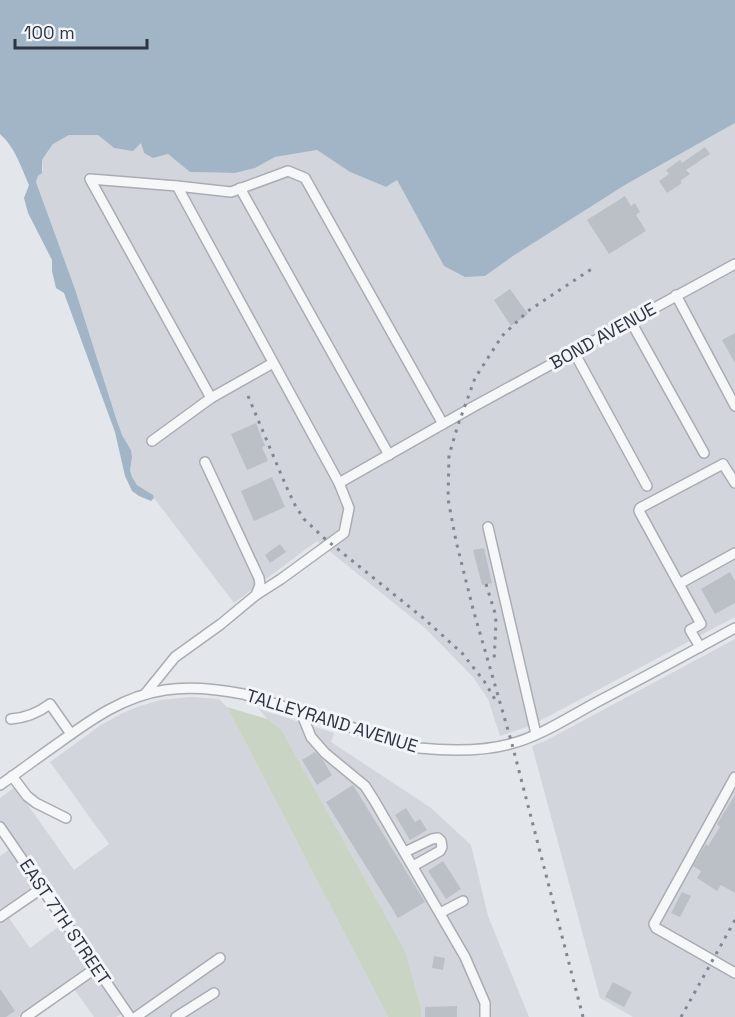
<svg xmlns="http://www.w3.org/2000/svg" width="735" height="1017" viewBox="0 0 735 1017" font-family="'Space Grotesk',sans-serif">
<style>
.built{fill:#d2d6dc;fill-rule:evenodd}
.green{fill:#c9d4c5}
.water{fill:#a1b5c7}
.building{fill:#bbc0c7}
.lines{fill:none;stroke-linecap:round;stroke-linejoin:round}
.minor-casing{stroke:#a8adb4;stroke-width:12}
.minor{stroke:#f6f7f9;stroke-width:9}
.rail{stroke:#7e8793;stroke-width:3;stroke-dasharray:3 6;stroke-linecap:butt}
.labels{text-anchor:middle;stroke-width:6;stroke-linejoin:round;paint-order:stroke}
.street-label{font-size:18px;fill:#2c3542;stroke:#f3f5f8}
</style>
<rect width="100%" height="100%" fill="#e3e6ea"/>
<!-- built -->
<g class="built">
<polygon points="735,123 735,617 530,726 500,736 488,699 473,677 426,629 317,541 234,603 154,498 153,495 137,485 132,477 130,470 132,458 131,450 122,435 116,418 75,289 36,182 38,176 43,170 42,160 46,154 53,144 69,135 98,135 114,148 141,143 144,153 153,158 168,154 191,172 235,173 255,168 275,157 317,150 350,172 386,187 397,180 444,266 485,276 513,256 625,185"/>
<polygon points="735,639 735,1017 633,1017 600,998 532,746 545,741"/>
<path d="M191,697L219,699L227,707L388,1017H126L123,1013L116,1017H94L69,982L18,1017H0V856L10,849L0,835V798L15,787L74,870L109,844L50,762L101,725L121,714L137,707L160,700ZM41,897L61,925L30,948L9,918Z"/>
<polygon points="259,709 334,733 331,742 431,808 471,845 488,916 529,1017 421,1017 421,1008 405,950 281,729 267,719"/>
</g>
<!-- green -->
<polygon class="green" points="227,707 267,719 281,729 405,950 421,1008 421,1017 388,1017"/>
<!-- water -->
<path class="water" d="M0,0H735V123L625,185L513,256L485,276L465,277L444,266L397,180L386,187L350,172L317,150L275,157L255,168L235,173L190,172L168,154L153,158L144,153L141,143L133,151L114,148L98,135H69L53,144L46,154L42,160V173L38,176L36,182L75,289L116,418L122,435L131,450L132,458L130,470L132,477L137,485L153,495L154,498L151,501L139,496L132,491L125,476L115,432L64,293L56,288L52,271V260L28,213L24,198L29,185C21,167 15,147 0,134Z"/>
<!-- building -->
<g class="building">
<polygon points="705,147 710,154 686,170 690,174 680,181 682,183 667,193 659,181 669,174 666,170 680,160 682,163"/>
<polygon points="625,196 631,206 635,203 640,212 636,215 646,231 609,254 587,220"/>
<polygon points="510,289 528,314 511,326 494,300"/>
<polygon points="735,333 735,363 722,340"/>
<polygon points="256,423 265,446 262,447 268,461 247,470 231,434"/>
<polygon points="272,477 285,507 254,521 241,491"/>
<polygon points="280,544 286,552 270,563 265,555"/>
<polygon points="484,548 492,583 482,585 473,550"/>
<polygon points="730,572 735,581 735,603 715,614 701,589"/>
<polygon points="315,752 323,760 332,775 317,785 302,760"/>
<polygon points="353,785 425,902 398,918 326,802"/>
<polygon points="735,795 735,893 721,885 717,891 697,878 701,871 693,866 706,844 708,846 720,827 717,824"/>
<polygon points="406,808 415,822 420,819 427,830 410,840 395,815"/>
<polygon points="443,861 461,889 446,899 428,871"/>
<polygon points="682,892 691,896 680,917 671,913"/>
<polygon points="434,956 445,958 443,970 432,968"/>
<polygon points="613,982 632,992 624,1007 605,997"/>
<polygon points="0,989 15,1011 6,1017 0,1017"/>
<polygon points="457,1006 457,1017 425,1017 425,1007"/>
</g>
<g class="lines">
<defs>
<g id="minor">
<polyline points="177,186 231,192 288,171 305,178 443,424"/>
<polyline points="240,188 389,455"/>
<polyline points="676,295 735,406"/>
<polyline points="630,320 704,453"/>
<polyline points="574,352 647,486"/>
<polyline points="273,363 211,398 90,179 177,186 339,483 471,408 735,264"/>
<polyline points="152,441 211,398"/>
<polyline points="488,527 536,734"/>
<polyline points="679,584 639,511 640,508 723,464 735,483"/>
<polyline points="256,595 281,579 344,533 349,508 339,483"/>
<polyline points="700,647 690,630 701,624 679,584 735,553"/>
<polyline points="145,694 175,657 221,624 256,595 260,585 259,578 205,462"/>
<polyline points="301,712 311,737 325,753 365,786 374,800 465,957 485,1003 485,1017"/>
<path d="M11,719C25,718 38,713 50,704L71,734"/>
<polyline points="12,776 27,796 36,803 66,818"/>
<polyline points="735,777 654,924 656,928 735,973"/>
<path d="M0,785C20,771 40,756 60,742C92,719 124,696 165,690C191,686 217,689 243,694L419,748C449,751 480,752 510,744C541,736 569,717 597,702C643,678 689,653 735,628"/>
<polyline points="0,827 130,1017"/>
<polyline points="405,852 432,839 438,838 441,841 442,847 440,851 413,866"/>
<polyline points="440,913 463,901"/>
<polyline points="0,917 42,888"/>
<polyline points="26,1017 96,968"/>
<polyline points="136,1017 220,958"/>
<polyline points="176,1017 214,993"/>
</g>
</defs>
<!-- minor casing -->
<use href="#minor" class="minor-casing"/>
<!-- minor -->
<use href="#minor" class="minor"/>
<!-- rail -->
<g class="rail">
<polyline points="248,396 286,486 296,507 304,519 324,538 422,617 462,653 484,681 496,701"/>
<polyline points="486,584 495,613 496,622 494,661"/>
<polyline points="583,1017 512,744 473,609 456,541 448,499 449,455 458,425 475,378 502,336 528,311 593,268"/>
<polyline points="681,1017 735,920"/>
</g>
</g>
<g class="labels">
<!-- street labels -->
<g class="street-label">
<text transform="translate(603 336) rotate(-29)" y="6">BOND AVENUE</text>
<text transform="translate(332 721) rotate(17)" y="6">TALLEYRAND AVENUE</text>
<text transform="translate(65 922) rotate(56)" y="6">EAST 7TH STREET</text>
</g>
</g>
<!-- scale -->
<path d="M15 39v9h132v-9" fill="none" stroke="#2c3542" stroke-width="3"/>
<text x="24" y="39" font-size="18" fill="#2c3542" stroke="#f3f5f8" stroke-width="4.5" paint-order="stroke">100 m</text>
</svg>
